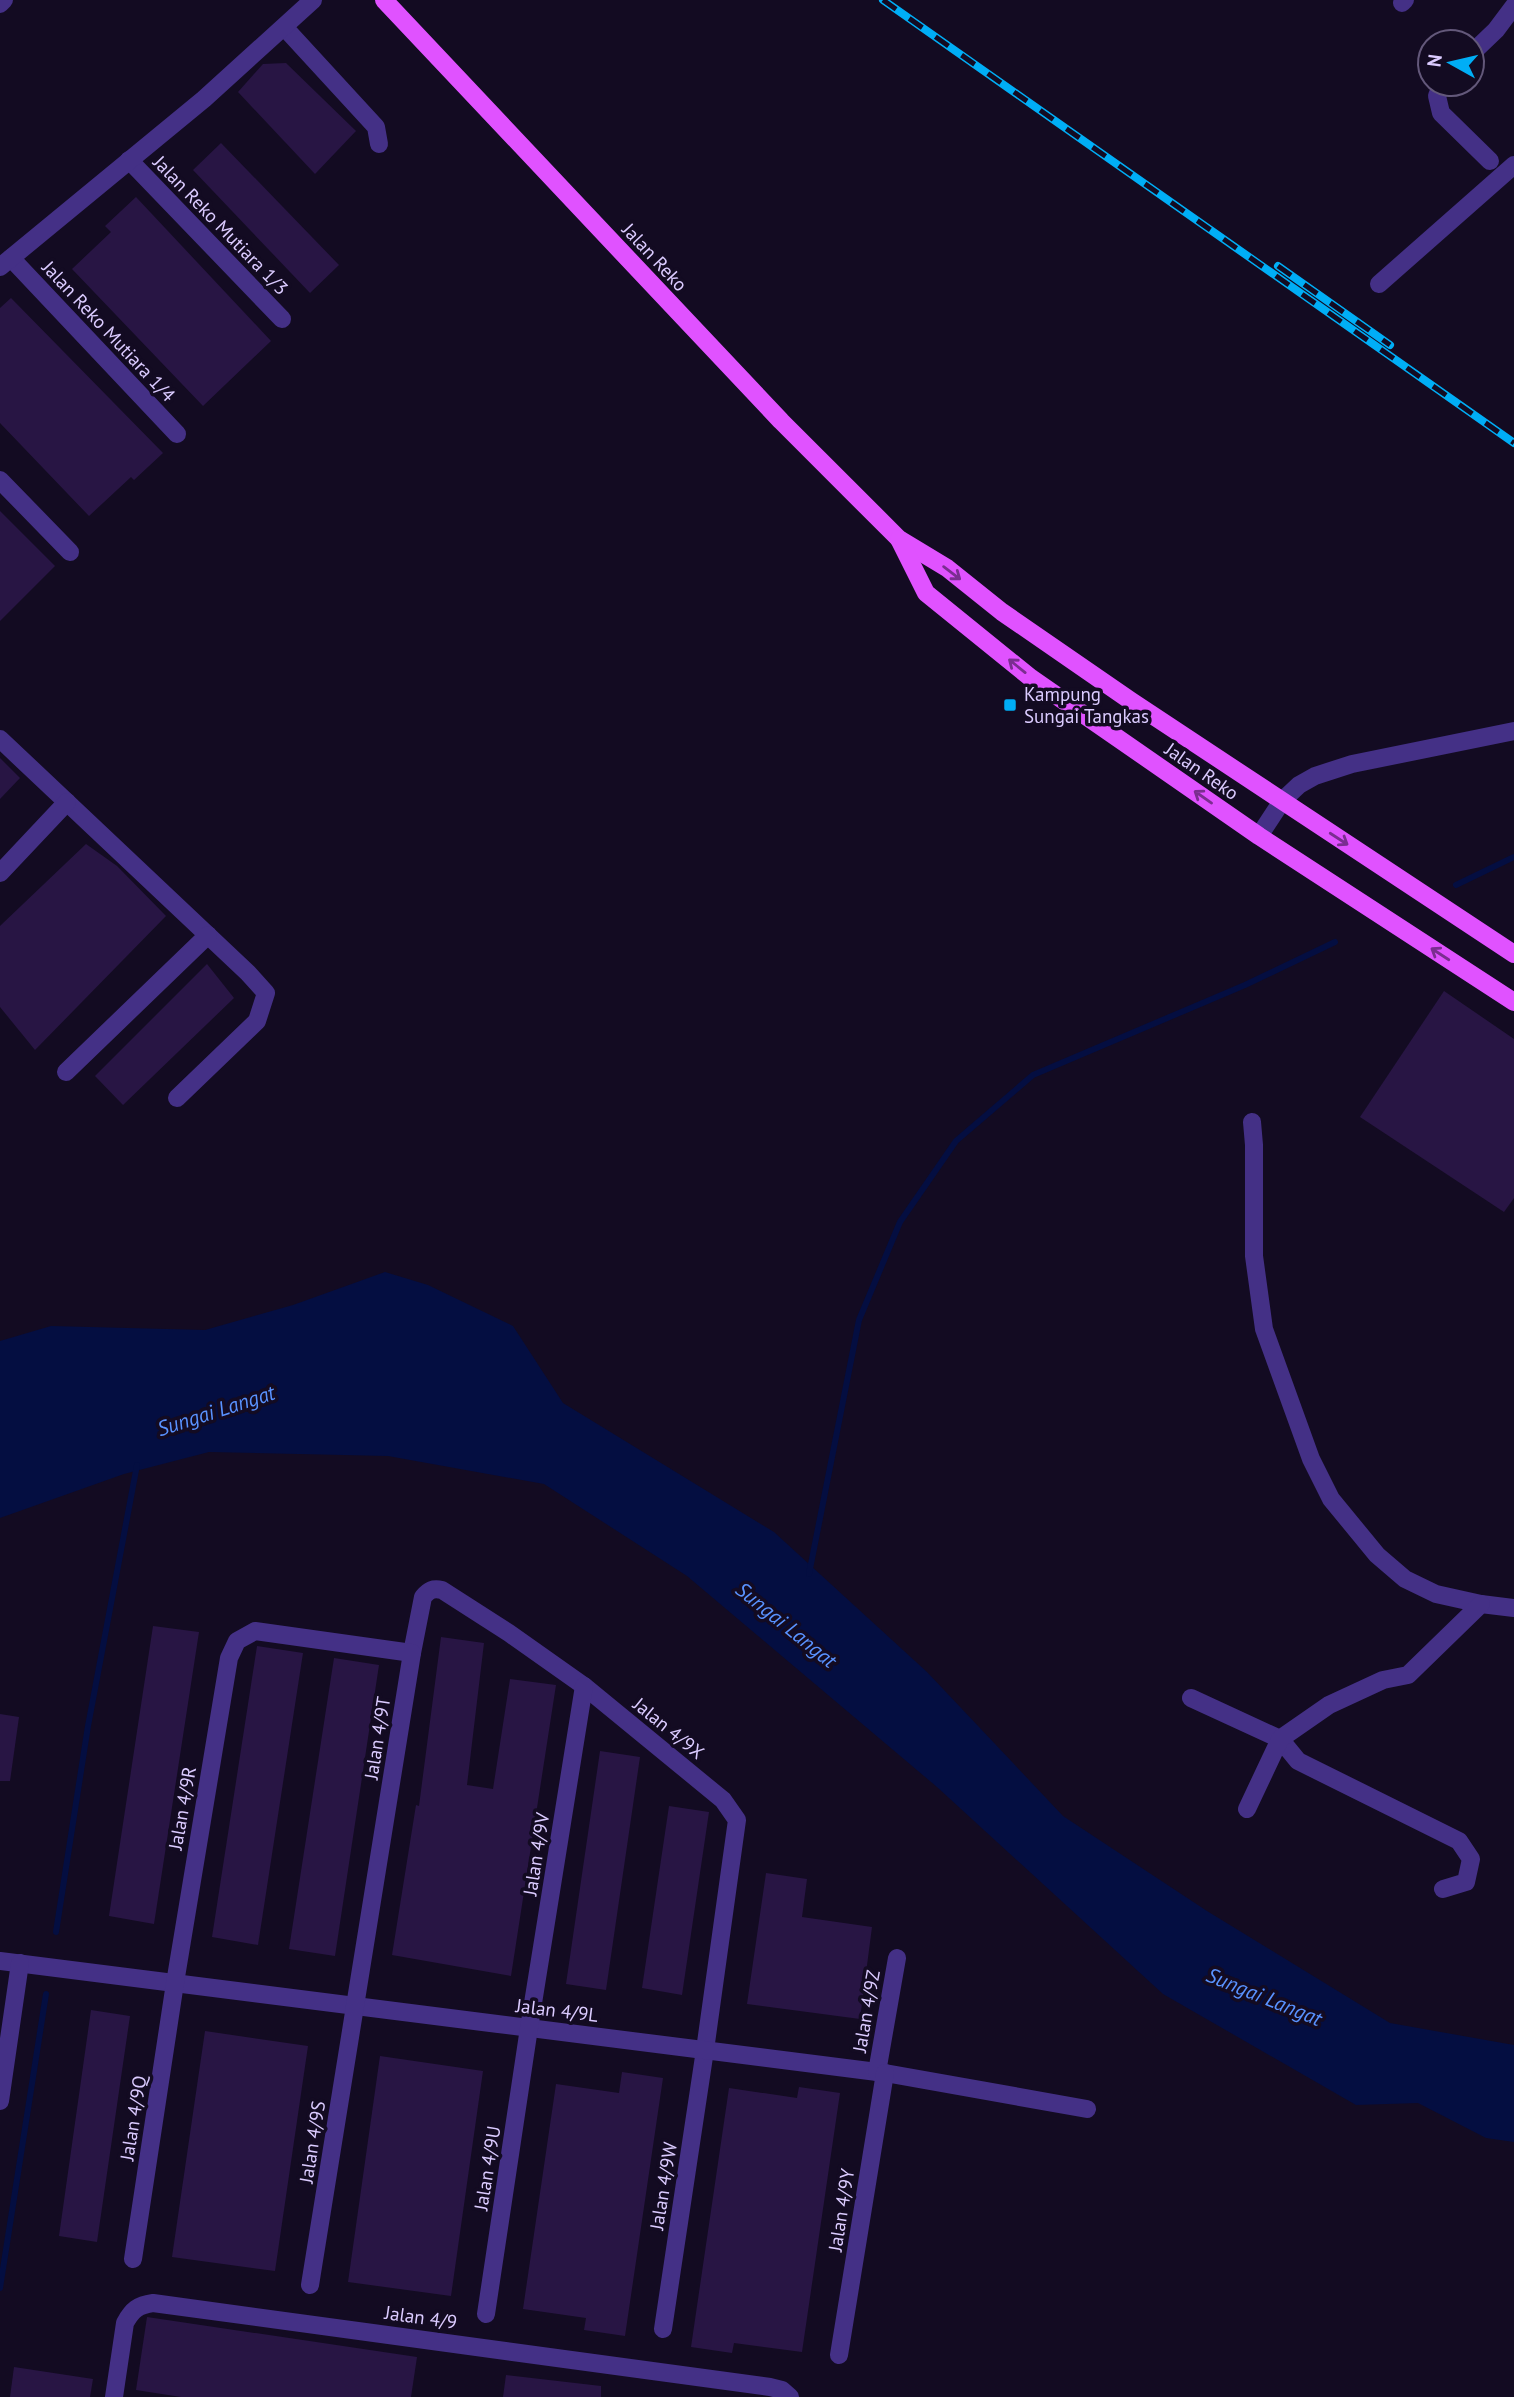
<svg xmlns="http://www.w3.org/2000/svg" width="1514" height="2397" viewBox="0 0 1514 2397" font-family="'PT Sans',sans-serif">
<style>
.water{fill:#040e41}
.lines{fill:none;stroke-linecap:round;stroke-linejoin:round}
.stream{stroke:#040e41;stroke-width:6}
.building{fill:#281544}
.minor{stroke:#443086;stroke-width:18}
.primary{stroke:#e052ff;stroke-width:18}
.rail-casing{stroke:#00aef6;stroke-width:8}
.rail{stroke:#130b22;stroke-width:5;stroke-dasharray:16;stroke-linecap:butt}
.oneway{stroke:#7a2e90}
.poi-dot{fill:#00aef6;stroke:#130b22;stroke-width:2.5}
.labels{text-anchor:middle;stroke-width:7;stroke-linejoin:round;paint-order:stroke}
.street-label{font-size:19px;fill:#dbcbff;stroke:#130b22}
.poi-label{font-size:19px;fill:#dbcbff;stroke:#130b22;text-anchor:start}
.water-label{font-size:21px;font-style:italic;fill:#5992ff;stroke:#130b22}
</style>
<rect width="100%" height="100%" fill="#130b22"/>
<!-- water -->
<polygon class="water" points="385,1272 428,1285 513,1326 563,1403 774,1532 927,1672 1063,1816 1207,1911 1390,2023 1514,2045 1514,2142 1486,2138 1418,2103 1356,2105 1163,1994 937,1787 687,1576 544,1484 388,1456 209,1452 124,1474 0,1518 0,1341 51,1326 205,1330 293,1305"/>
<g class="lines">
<!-- stream -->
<g class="stream">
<polyline points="1456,885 1514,857"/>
<polyline points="809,1574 859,1320 900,1222 956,1141 1033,1075 1245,985 1335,942"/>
<polyline points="56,1932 88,1726 137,1465"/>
<polyline points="0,2288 46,1994"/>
</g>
</g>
<!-- building -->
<g class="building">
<polygon points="286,63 356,131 315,174 238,92 263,64"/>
<polygon points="221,143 339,265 310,293 193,170"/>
<polygon points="136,197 271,341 203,406 72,269 111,232 105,226"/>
<polygon points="11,298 163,453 134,480 131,477 89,516 0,423 0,308"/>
<polygon points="0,511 55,566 0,621"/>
<polygon points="0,758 20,778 0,799"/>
<polygon points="86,844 117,866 166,916 35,1050 0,1007 0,926"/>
<polygon points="207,964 234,998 123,1105 95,1076"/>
<polygon points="1444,991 1514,1039 1514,1198 1504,1212 1360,1117"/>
<polygon points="153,1626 199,1632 154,1924 109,1916"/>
<polygon points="441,1637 484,1643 467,1785 493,1789 510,1679 556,1685 511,1976 392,1955 416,1805 419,1806"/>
<polygon points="257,1646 303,1653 258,1945 212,1937"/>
<polygon points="334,1658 379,1665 335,1956 289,1949"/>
<polygon points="0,1714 19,1717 10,1781 0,1781"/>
<polygon points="600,1751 640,1757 606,1990 566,1984"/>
<polygon points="669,1806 709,1812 682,1995 642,1988"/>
<polygon points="766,1873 807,1879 802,1917 872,1927 860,2019 747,2004"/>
<polygon points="91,2010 130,2016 97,2242 59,2236"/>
<polygon points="205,2031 308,2046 275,2271 172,2257"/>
<polygon points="380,2056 483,2071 451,2296 348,2282"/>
<polygon points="622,2072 663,2078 625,2336 584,2330 586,2318 523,2309 556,2084 619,2093"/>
<polygon points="799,2087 840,2093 802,2352 734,2343 732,2353 691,2347 729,2088 797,2098"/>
<polygon points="147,2317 417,2357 411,2397 181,2397 136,2390"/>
<polygon points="14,2367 93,2379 90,2397 10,2397"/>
<polygon points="506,2375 601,2386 601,2397 503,2397"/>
</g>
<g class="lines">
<!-- minor -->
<g class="minor">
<polyline points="1402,3 1405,0"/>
<polyline points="0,4 4,0"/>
<polyline points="285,28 376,127 379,144"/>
<polyline points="1472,53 1496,30 1514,6"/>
<polyline points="1442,84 1437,96 1441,113 1490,161"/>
<polyline points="129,160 282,319"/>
<polyline points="11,258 177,434"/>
<polyline points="0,267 204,99 313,0"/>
<polyline points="1379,284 1514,165"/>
<polyline points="0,480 70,552"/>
<polyline points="0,739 248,973 266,993 257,1021 177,1098"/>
<polyline points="1259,836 1282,801 1299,785 1315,776 1352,764 1514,731"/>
<polyline points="0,873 67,802"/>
<polyline points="66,1072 208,935"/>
<polyline points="1252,1122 1254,1145 1254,1256 1264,1329 1311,1459 1331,1499 1377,1555 1405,1579 1436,1594 1481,1604 1514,1608"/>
<path d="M412,1653L423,1597C429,1590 433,1588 442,1590L509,1633L584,1686L723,1800L737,1820L705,2050L663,2329"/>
<polyline points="1191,1698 1280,1739 1298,1761 1459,1841 1471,1859 1466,1882 1443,1889"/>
<polyline points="1247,1809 1280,1739 1329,1705 1383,1680 1408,1675 1481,1604"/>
<polyline points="0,1961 885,2073 1087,2109"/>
<polyline points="877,2072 897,1958"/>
<polyline points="0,2101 20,1963"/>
<polyline points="133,2259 175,1983 229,1658 237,1641 255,1631 412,1653 310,2285"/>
<polyline points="486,2314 529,2028 584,1686"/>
<polyline points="839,2355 885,2073"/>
<path d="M114,2397L125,2323C132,2310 138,2305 153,2303L770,2387L782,2390L790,2397"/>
</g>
<!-- primary -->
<g class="primary">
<polyline points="384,0 781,421 899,539 947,568 1002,612 1131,701 1514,954"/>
<polyline points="899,539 926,593 1031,678 1259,836 1514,1002"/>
</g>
<defs>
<g id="rail">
<polyline points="883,0 1514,443"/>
<polyline points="1278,266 1390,345"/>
</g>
</defs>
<!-- rail casing -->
<use href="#rail" class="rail-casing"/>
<!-- rail -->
<use href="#rail" class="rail"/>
</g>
<!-- one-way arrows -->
<defs><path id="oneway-shaft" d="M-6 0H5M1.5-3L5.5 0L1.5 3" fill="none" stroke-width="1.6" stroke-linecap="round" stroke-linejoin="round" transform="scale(1.75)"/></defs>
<g class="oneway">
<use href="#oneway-shaft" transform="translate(952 573) rotate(37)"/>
<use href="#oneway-shaft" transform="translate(1017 666) rotate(-141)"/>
<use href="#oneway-shaft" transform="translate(1203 797) rotate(-145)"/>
<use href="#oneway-shaft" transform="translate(1339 839) rotate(33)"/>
<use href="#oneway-shaft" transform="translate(1440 954) rotate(-147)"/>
</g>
<!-- markers -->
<rect class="poi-dot" x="1003" y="698" width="14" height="14" rx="3.5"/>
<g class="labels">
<!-- street labels -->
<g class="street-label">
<text transform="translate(221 225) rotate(46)" y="7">Jalan Reko Mutiara 1/3</text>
<text transform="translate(655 257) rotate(47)" y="7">Jalan Reko</text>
<text transform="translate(109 331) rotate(47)" y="7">Jalan Reko Mutiara 1/4</text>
<text transform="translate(1202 771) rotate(35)" y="7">Jalan Reko</text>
<text transform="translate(669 1728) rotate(39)" y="7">Jalan 4/9X</text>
<text transform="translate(377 1738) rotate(-81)" y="7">Jalan 4/9T</text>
<text transform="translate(182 1808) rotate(-80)" y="7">Jalan 4/9R</text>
<text transform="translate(536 1854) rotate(-81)" y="7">Jalan 4/9V</text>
<text transform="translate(557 2010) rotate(7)" y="7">Jalan 4/9L</text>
<text transform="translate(866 2011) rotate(-80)" y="7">Jalan 4/9Z</text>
<text transform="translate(133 2118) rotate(-81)" y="7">Jalan 4/9Q</text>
<text transform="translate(312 2142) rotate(-81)" y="7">Jalan 4/9S</text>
<text transform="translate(487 2168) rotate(-81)" y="7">Jalan 4/9U</text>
<text transform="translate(663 2186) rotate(-81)" y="7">Jalan 4/9W</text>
<text transform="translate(841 2210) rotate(-81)" y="7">Jalan 4/9Y</text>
<text transform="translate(421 2317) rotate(8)" y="7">Jalan 4/9</text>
</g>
<!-- poi labels -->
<g class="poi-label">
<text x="1024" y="701">Kampung<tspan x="1024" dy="22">Sungai Tangkas</tspan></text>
</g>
<!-- water labels -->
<g class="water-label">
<text transform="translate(216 1411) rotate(-18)" y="7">Sungai Langat</text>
<text transform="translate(786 1625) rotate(39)" y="7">Sungai Langat</text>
<text transform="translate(1264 1997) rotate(22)" y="7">Sungai Langat</text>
</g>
</g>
<!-- north arrow -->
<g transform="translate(1451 63) rotate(278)"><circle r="33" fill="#130b22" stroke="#63587a" stroke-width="2"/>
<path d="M0-5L12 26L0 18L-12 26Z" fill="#00aef6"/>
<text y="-10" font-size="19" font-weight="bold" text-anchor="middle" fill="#dbcbff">N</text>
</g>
</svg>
